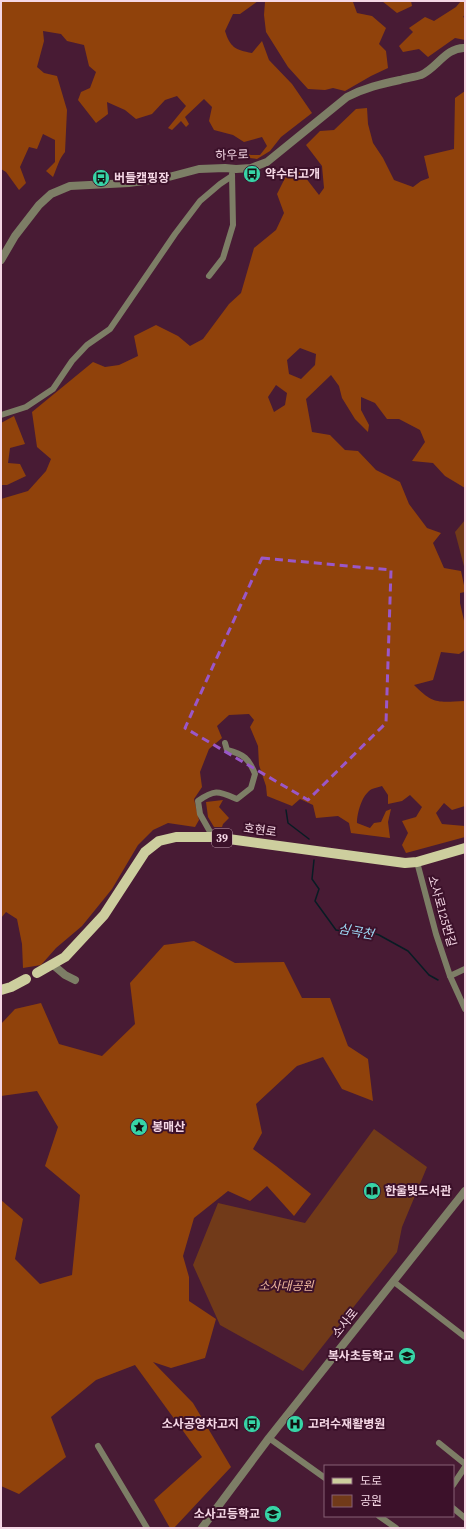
<svg xmlns="http://www.w3.org/2000/svg" width="466" height="1529" viewBox="0 0 466 1529" font-family="'Source Serif 4','Noto Sans KR',serif">
<style>
.green{fill:#713a19}
.forest{fill:#90420b;fill-rule:evenodd}
.lines{fill:none;stroke-linecap:round;stroke-linejoin:round}
.stream{stroke:#081c24;stroke-width:1.5}
.minor{stroke:#7d7e66;stroke-width:6}
.tertiary{stroke:#7d7e66;stroke-width:8}
.primary{stroke:#cdce9e;stroke-width:10}
.marked{fill:none;stroke:#9a57c8;stroke-width:3;stroke-dasharray:8 5;stroke-linejoin:round}
.labels{text-anchor:middle;stroke-width:4;stroke-linejoin:round;paint-order:stroke}
.shield{fill:#3c112a;stroke:#be9cad;stroke-width:1}
.shield-label{font-size:11px;font-weight:bold;fill:#f5d7e5}
.street-label{font-size:12px;fill:#f5d7e5;stroke:#3c112a}
.poi-label{font-size:12px;font-weight:bold;fill:#f5d7e5;stroke:#3c112a;text-anchor:start}
.park-label{font-size:12px;font-style:italic;fill:#eeb89d;stroke:#3c112a}
.water-label{font-size:13px;font-style:italic;fill:#9dd9f5;stroke:#3c112a}
</style>
<rect width="100%" height="100%" fill="#481b34"/>
<!-- green -->
<g class="green">
<polygon points="465,520 465,570 455,532"/>
<polygon points="374,1129 427,1167 402,1227 397,1252 303,1371 220,1325 193,1265 218,1203 305,1223"/>
</g>
<!-- forest -->
<g class="forest">
<path d="M1,1H258L240,14H233L225,31C230,47 235,50 252,53L262,41L269,60L292,84L312,113L281,137L270,151L257,159C247,157 231,157 224,152H241L251,155H260L267,146L262,137L244,142L233,135L214,130L209,121L212,107L204,99L185,117L189,124L186,127L181,121L172,130L168,128L186,106L177,96L165,100L152,114L136,119L125,110L107,102L108,114L96,123L78,100L81,92L90,88L96,72L89,66L84,45L67,41L61,34L43,31L44,41L37,67L44,73L57,76L67,110L65,152C59,159 57,168 53,177L46,171L55,162V140L43,134L37,149L29,147L20,167L26,183L19,190L6,172L1,169Z"/>
<polygon points="262,1 354,1 353,2 357,13 372,16 386,28 379,44 386,51 388,68 371,76 345,91 333,88 325,90 308,89 288,67 266,32 264,15 265,2"/>
<polygon points="382,1 411,1 412,6 397,13"/>
<polygon points="461,1 465,1 465,14 463,17 465,18 465,40 455,38 428,57 419,49 403,52 399,46 413,32 409,28 425,17 434,21 456,7"/>
<path d="M465,91V488L445,476L433,463L412,461L425,442L420,430L399,419H387L375,403L361,397V410L369,425L368,432L355,419L342,398L339,386L331,375L306,399L312,432L330,435L345,450L358,451L376,470L400,482L409,504L427,528L441,533L433,543L444,568L461,571L465,590V592L460,593V603L465,625V650L459,654L441,652L433,680L414,685C434,705 438,702 465,701V806L452,810L444,803L436,813L442,824L465,826V837L406,853L402,845L408,833L402,821L416,817L422,807L410,795L402,801L388,804V795L382,786C379,787 375,788 372,789C362,794 357,813 357,823L370,828L374,823L381,822L386,811L391,809L388,822L390,838L351,833L349,823L338,816L316,818L313,805L300,799L292,806L267,796L266,786L259,765L258,746L250,727L254,720L249,714L229,715L217,726L222,738L209,749L200,772L202,787L194,799L199,820L195,827L168,823L153,830L138,845L112,889L82,926L56,948L41,965L23,968L22,944L17,919L6,912L1,918V499L28,491L46,471L51,459L37,447L32,412L93,362L105,367L119,365L138,356L134,336L156,325L178,336L190,346L203,339L229,304L241,293L254,248L276,230L284,213L277,194L289,170L302,173L319,195L324,188L322,166L306,145L320,131L334,130L356,109L367,108L368,124L373,143L383,158L394,180L413,187L421,181L429,178L424,156L454,149L455,98ZM300,348L316,354L315,365L301,379L289,374L287,360ZM276,385L287,393L285,405L274,412L268,397Z"/>
<polygon points="14,416 25,444 10,448 8,463 20,464 26,476 7,485 1,485 1,423"/>
<polygon points="223,800 219,807 229,818 223,824 222,827 214,827 208,817 206,802"/>
<polygon points="194,941 235,963 284,962 302,998 330,998 348,1046 368,1059 373,1101 342,1089 323,1057 297,1066 256,1104 262,1133 253,1149 276,1166 311,1194 294,1216 267,1186 250,1201 228,1191 194,1218 183,1256 189,1277 189,1301 216,1319 205,1358 171,1368 153,1362 193,1403 231,1467 174,1528 170,1528 154,1500 202,1457 135,1365 96,1380 51,1417 66,1457 19,1494 1,1486 1,1200 23,1219 15,1259 40,1284 72,1275 80,1195 45,1166 58,1127 37,1091 1,1096 1,1024 15,1009 41,1003 59,1044 102,1056 135,1024 130,983 164,945"/>
</g>
<g class="lines">
<!-- stream -->
<g class="stream">
<polyline points="286,810 288,823 309,839"/>
<polyline points="314,860 312,879 319,889 315,901 336,930 347,932 364,930 379,935 408,951 429,975 438,980"/>
</g>
<!-- minor -->
<g class="minor">
<polyline points="209,276 223,258 233,225 232,174"/>
<polyline points="1,415 26,407 53,389 72,361 87,345 110,329 175,234 200,201 220,184 232,176"/>
<path d="M213,837L200,814L198,801C215,789 218,791 237,799L251,788L255,774C249,759 244,754 227,750L225,743"/>
<polyline points="417,862 436,934 450,976 465,1009"/>
<polyline points="450,976 465,969"/>
<polyline points="394,1282 465,1337"/>
<polyline points="269,1438 325,1478"/>
<polyline points="439,1443 465,1464"/>
<polyline points="98,1446 147,1528"/>
<polyline points="453,1485 465,1467"/>
<polyline points="453,1508 465,1518"/>
<polyline points="379,1516 396,1528"/>
</g>
<!-- tertiary -->
<g class="tertiary">
<path d="M1,260L15,236L39,205L51,194L70,186L129,183L165,178L199,169L225,168L236,169L251,168L267,162L347,97C364,88 381,84 400,80C407,78 415,77 421,75C437,68 446,47 465,48"/>
<polyline points="52,964 65,975 75,980"/>
<polyline points="202,1528 269,1438 465,1191"/>
</g>
<!-- primary -->
<g class="primary">
<polyline points="37,973 65,957 104,915 145,852 159,841 176,837 214,837 405,863 417,862 465,848"/>
<polyline points="1,990 11,987 26,979"/>
</g>
</g>
<!-- marked area -->
<path class="marked" d="M262,558L391,570L386,723L308,800L185,728Z"/>
<!-- icons -->
<defs>
<symbol id="bus-disc" viewBox="-11 -11 22 22"><circle r="9.5" fill="#37d4a6" stroke="#3c112a"/><path d="M-5-6H5V4H4V6H2V4H-2V6H-4V4H-5ZM-3.5-4V0h7V-4ZM-3.5 1.2v1.5H-2V1.2ZM2 1.2v1.5H3.5V1.2Z" fill="#111"/></symbol>
<symbol id="sight-disc" viewBox="-11 -11 22 22"><circle r="9.5" fill="#37d4a6" stroke="#3c112a"/><path d="M0-6L1.8-2.2L6-1.7L2.9 1.2L3.7 5.4L0 3.3L-3.7 5.4L-2.9 1.2L-6-1.7L-1.8-2.2Z" fill="#111"/></symbol>
<symbol id="library-disc" viewBox="-11 -11 22 22"><circle r="9.5" fill="#37d4a6" stroke="#3c112a"/><path d="M-6-4Q-3-5.5-.7-3.5V5Q-3 3-6 4ZM6-4Q3-5.5 .7-3.5V5Q3 3 6 4Z" fill="#111"/></symbol>
<symbol id="school-disc" viewBox="-11 -11 22 22"><circle r="9.5" fill="#37d4a6" stroke="#3c112a"/><path d="M0-5L7-2L0 1L-7-2ZM-4 1L0 2.5L4 1V4Q0 6-4 4Z" fill="#111"/></symbol>
<symbol id="hospital-disc" viewBox="-11 -11 22 22"><circle r="9.5" fill="#37d4a6" stroke="#3c112a"/><path d="M-5-5h3v3.5h4V-5h3V5h-3V1.5h-4V5h-3Z" fill="#111"/></symbol>
</defs>
<g fill-rule="evenodd">
<use href="#bus-disc" x="242" y="164" width="20" height="20"/>
<use href="#bus-disc" x="91" y="168" width="20" height="20"/>
<use href="#sight-disc" x="129" y="1117" width="20" height="20"/>
<use href="#library-disc" x="362" y="1181" width="20" height="20"/>
<use href="#school-disc" x="397" y="1346" width="20" height="20"/>
<use href="#bus-disc" x="242" y="1414" width="20" height="20"/>
<use href="#hospital-disc" x="285" y="1414" width="20" height="20"/>
<use href="#school-disc" x="263" y="1504" width="20" height="20"/>
</g>
<g class="labels">
<!-- shield labels -->
<rect class="shield" x="212" y="829" width="20" height="18" rx="3"/>
<g class="shield-label">
<text x="222" y="842">39</text>
</g>
<!-- street labels -->
<g class="street-label">
<text transform="translate(232 155) rotate(-2)" y="4">하우로</text>
<text transform="translate(260 830) rotate(8)" y="4">호현로</text>
<text transform="translate(442 911) rotate(74)" y="4">소사로125번길</text>
<text transform="translate(345 1323) rotate(-51)" y="4">소사로</text>
</g>
<!-- poi labels -->
<g class="poi-label">
<text x="265" y="178">약수터고개</text>
<text x="114" y="182">버들캠핑장</text>
<text x="152" y="1131">봉매산</text>
<text x="385" y="1195">한울빛도서관</text>
<text x="394" y="1360" text-anchor="end">복사초등학교</text>
<text x="239" y="1428" text-anchor="end">소사공영차고지</text>
<text x="308" y="1428">고려수재활병원</text>
<text x="260" y="1518" text-anchor="end">소사고등학교</text>
</g>
<!-- park labels -->
<g class="park-label">
<text x="286" y="1290">소사대공원</text>
</g>
<!-- water labels -->
<g class="water-label">
<text transform="translate(356 931) rotate(10)" y="5">심곡천</text>
</g>
</g>
<!-- border -->
<rect width="466" height="1529" fill="none" stroke="#f5d7e5" stroke-width="4"/>
<!-- legend -->
<rect x="324" y="1465" width="130" height="52" fill="#3c112a" stroke="#866075"/>
<rect x="332" y="1478" width="20" height="6" fill="#cdce9e" stroke="#866075"/>
<text x="360" y="1485" font-size="12" fill="#f5d7e5">도로</text>
<rect x="332" y="1495" width="20" height="12" fill="#713a19" stroke="#866075"/>
<text x="360" y="1505" font-size="12" fill="#f5d7e5">공원</text>
</svg>
